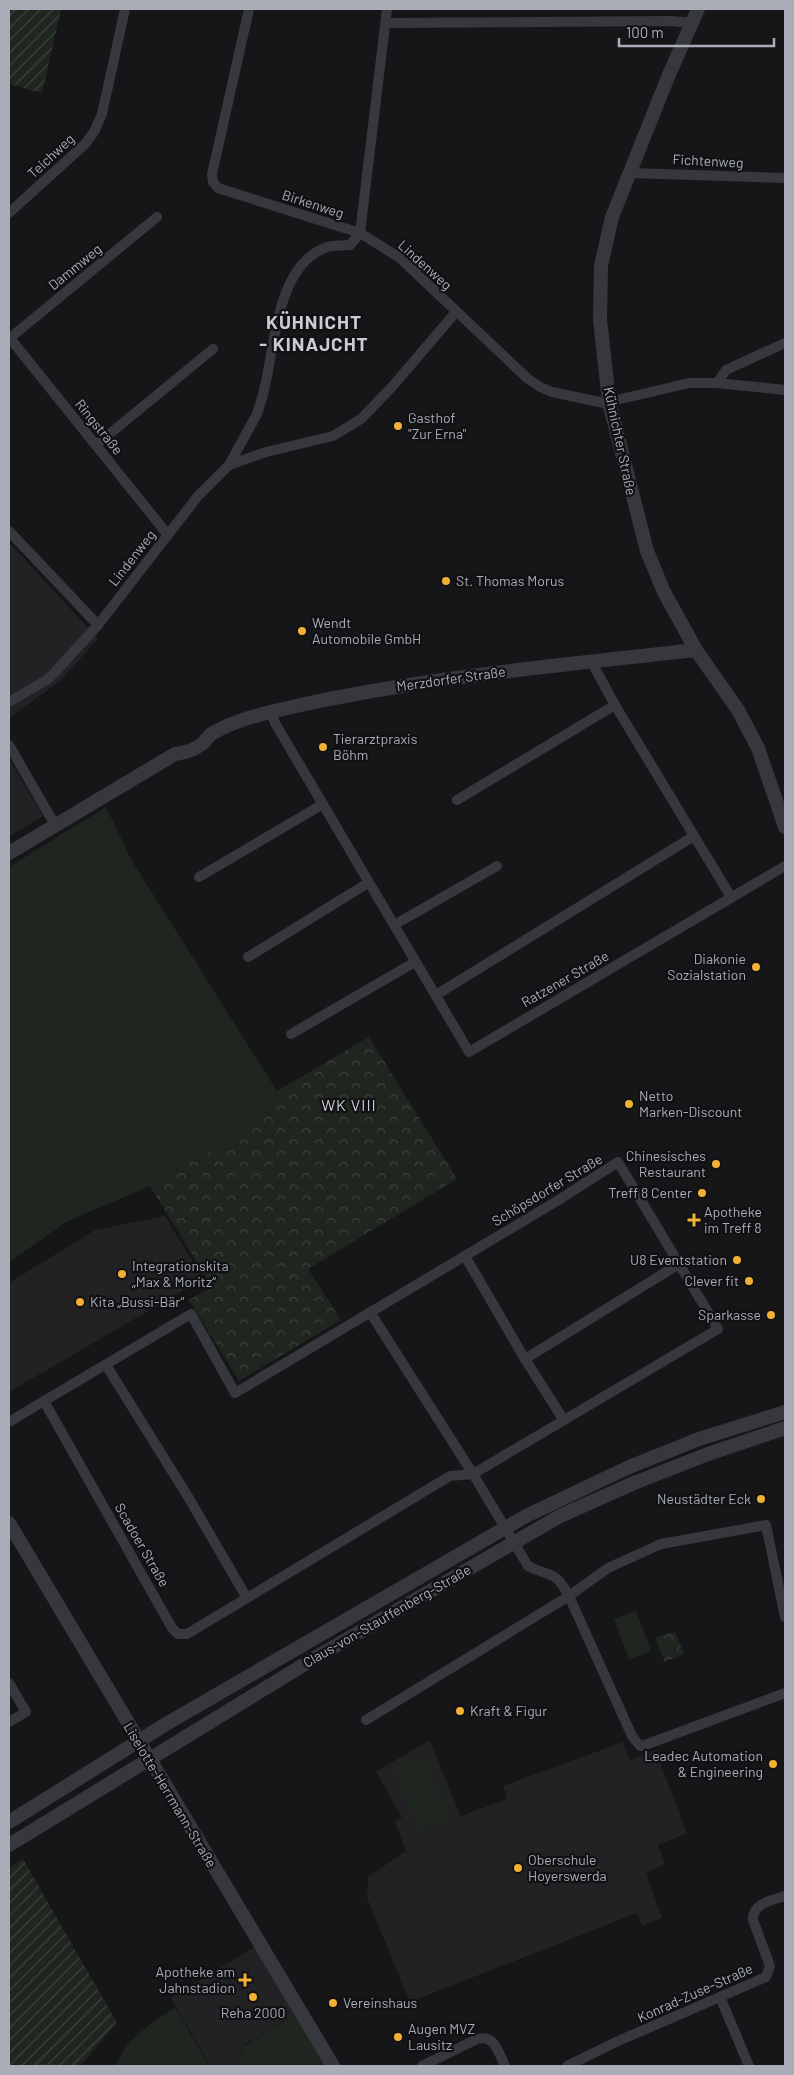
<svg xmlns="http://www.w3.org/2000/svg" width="794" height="2075" viewBox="0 0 794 2075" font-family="Barlow,sans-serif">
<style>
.built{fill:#222225}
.grass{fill:#1e261f}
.park{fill:url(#park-crowns)}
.garden{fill:url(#garden-furrows)}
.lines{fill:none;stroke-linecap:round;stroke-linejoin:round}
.minor{stroke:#37383d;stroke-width:10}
.tertiary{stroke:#37383d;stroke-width:14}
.poi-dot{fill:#f2b134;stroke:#111113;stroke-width:2}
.labels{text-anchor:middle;stroke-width:4.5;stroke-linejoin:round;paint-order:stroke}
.street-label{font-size:14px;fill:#a8adb8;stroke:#111113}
.poi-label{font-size:14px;fill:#a8adb8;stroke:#111113;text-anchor:start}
.quarter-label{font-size:16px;letter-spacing:1px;fill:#c9ccd4;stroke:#111113}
.district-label{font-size:19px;font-weight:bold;letter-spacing:1px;fill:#c9ccd4;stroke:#111113}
</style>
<defs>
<pattern id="park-crowns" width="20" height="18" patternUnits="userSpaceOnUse" patternTransform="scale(1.25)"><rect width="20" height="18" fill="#1e261f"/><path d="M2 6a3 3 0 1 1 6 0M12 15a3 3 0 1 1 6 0" fill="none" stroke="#3c433d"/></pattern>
<pattern id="garden-furrows" width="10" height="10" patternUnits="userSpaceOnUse" patternTransform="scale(1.25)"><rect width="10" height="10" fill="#1e261f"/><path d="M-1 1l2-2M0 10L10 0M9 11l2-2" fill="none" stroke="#3c433d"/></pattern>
</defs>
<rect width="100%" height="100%" fill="#161618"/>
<!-- built -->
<g class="built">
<polygon points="9,542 98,639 60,681 9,718"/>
<polygon points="9,759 43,816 9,837"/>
<polygon points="165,1216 203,1279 9,1392 9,1283 95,1230"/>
<polygon points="429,1740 461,1816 507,1799 503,1786 623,1742 630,1760 655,1750 687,1833 658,1845 665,1864 646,1873 662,1918 642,1926 637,1913 410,2002 367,1898 368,1877 406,1851 395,1822 402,1817 376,1772"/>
<polygon points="259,1944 300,2012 243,2045 236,2066 210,2066 171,1998"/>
</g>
<!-- grass -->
<g class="grass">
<polygon points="106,807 132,861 277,1091 270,1115 150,1186 68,1221 9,1262 9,867"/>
<polygon points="636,1611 651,1651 629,1660 614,1619"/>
<polygon points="425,1755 450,1819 418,1832 393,1767"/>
<path d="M175,2007L209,2066H116C125,2038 152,2024 175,2007Z"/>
<polygon points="300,2012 333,2066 236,2066 243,2046"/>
</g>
<!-- park -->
<g class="park">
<polygon points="369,1037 457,1179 308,1269 341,1320 239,1381 189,1300 212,1287 150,1186 270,1115 277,1091"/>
<polygon points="675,1632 684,1654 665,1662 655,1637"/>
</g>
<!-- garden -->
<g class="garden">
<polygon points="9,9 61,9 42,93 9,84"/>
<polygon points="23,1859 117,2023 80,2066 9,2066 9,1868"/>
</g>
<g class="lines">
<!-- minor -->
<g class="minor">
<polyline points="249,9 212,174 213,182 218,188 360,233 400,258 527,378 540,387 552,392 604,403 689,383 717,383 785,390"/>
<polyline points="386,23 671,21 692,23"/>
<polyline points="630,173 785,178"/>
<polyline points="9,213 85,144 94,132 102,114 125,9"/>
<polyline points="360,233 387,9"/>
<polyline points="9,337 168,535"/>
<polyline points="10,338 157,217"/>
<polyline points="717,383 726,370 785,343"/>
<polyline points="96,445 213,349"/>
<polyline points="229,465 266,452 333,436 361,419 391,388 456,312"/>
<polyline points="9,531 98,625"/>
<polyline points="591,661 615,705 731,897"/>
<path d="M9,702L48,679L55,672L98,625L198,496L229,465L257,414L261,401C276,356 272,267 327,247C334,245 343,246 350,245L360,233"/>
<polyline points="271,712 275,723 469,1052 785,866"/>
<polyline points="9,745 55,825"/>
<polyline points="457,800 615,705"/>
<polyline points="199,877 323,804"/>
<polyline points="394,925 497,866"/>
<polyline points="248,957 368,883"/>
<polyline points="436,995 694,836"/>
<polyline points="291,1034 415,962"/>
<polyline points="465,1256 525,1359 563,1419"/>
<polyline points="525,1359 679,1264"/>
<polyline points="106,1365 187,1495 247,1598"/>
<polyline points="44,1401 191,1314 235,1393 557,1201 618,1162 718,1329 473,1474 370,1312"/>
<path d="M9,1422L44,1401L172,1628L178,1634H187L450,1476L473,1474L528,1566C552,1578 554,1569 569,1596L608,1568L661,1544L766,1525L785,1617"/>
<polyline points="9,1683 26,1712 9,1722"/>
<polyline points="366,1720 569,1596 632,1736 640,1746 645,1745 785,1693"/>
<polyline points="720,1997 749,2066"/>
<path d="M422,2066L477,2039C495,2034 498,2052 505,2066"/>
<path d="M567,2066L616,2042L766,1977L770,1966L753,1920C752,1903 773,1900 785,1896"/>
</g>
<!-- tertiary -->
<g class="tertiary">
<polyline points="698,9 668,77 612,217 601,266 600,319 609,402 647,551 664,592 696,650 738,710 758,748 785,827"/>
<path d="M9,853L175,754C185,753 194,750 202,744C206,740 209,735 213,733C237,719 269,712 296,706C427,677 563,665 696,650"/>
<polyline points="9,1523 333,2066"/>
<polyline points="9,1822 166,1724 526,1516 629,1467 699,1439 785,1412"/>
<polyline points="9,1845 318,1656 560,1516 634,1483 708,1454 785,1428"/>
</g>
</g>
<!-- markers -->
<g class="poi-dot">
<circle cx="398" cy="426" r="5"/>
<circle cx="446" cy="581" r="5"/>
<circle cx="302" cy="631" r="5"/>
<circle cx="323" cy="747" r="5"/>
<circle cx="756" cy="967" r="5"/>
<circle cx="629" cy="1104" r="5"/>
<circle cx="716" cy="1164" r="5"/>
<circle cx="702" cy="1193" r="5"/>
<path d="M691.5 1212.5h5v5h5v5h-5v5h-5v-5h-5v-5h5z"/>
<circle cx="737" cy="1260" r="5"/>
<circle cx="122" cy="1274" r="5"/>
<circle cx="749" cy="1281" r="5"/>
<circle cx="80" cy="1302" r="5"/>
<circle cx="771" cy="1315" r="5"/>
<circle cx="761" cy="1499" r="5"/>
<circle cx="460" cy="1711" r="5"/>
<circle cx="773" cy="1764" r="5"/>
<circle cx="518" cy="1868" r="5"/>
<path d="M242.5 1972.5h5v5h5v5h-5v5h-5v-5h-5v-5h5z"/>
<circle cx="253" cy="1997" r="5"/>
<circle cx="333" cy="2003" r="5"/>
<circle cx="398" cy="2037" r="5"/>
</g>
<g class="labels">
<!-- street labels -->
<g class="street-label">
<text transform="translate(51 156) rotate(-43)" y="5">Teichweg</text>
<text transform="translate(708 161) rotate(3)" y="5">Fichtenweg</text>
<text transform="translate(313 204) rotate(18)" y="5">Birkenweg</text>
<text transform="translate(425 265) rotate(42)" y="5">Lindenweg</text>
<text transform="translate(75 267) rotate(-39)" y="5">Dammweg</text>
<text transform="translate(99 427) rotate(51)" y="5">Ringstraße</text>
<text transform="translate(620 441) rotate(78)" y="5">Kühnichter Straße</text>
<text transform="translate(132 558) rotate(-52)" y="5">Lindenweg</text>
<text transform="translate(451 679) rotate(-8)" y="5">Merzdorfer Straße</text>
<text transform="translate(565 979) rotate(-30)" y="5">Ratzener Straße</text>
<text transform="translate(547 1190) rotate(-31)" y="5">Schöpsdorfer Straße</text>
<text transform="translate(142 1545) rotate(60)" y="5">Scadoer Straße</text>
<text transform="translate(387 1616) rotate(-30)" y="5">Claus-von-Stauffenberg-Straße</text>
<text transform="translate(170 1795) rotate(59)" y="5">Liselotte-Herrmann-Straße</text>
<text transform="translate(695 1993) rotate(-24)" y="5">Konrad-Zuse-Straße</text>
</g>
<!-- poi labels -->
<g class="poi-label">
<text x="408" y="423">Gasthof<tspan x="408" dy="16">"Zur Erna"</tspan></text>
<text x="456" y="586">St. Thomas Morus</text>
<text x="312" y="628">Wendt<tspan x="312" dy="16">Automobile GmbH</tspan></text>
<text x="333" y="744">Tierarztpraxis<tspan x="333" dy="16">Böhm</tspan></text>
<text x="746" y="964" text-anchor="end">Diakonie<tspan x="746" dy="16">Sozialstation</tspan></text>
<text x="639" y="1101">Netto<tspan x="639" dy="16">Marken-Discount</tspan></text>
<text x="706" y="1161" text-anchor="end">Chinesisches<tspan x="706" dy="16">Restaurant</tspan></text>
<text x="692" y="1198" text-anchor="end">Treff 8 Center</text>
<text x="704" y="1217">Apotheke<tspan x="704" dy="16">im Treff 8</tspan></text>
<text x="727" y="1265" text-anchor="end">U8 Eventstation</text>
<text x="132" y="1271">Integrationskita<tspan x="132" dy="16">„Max &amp; Moritz“</tspan></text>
<text x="739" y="1286" text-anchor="end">Clever fit</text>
<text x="90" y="1307">Kita „Bussi-Bär“</text>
<text x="761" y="1320" text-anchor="end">Sparkasse</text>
<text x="751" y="1504" text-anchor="end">Neustädter Eck</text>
<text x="470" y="1716">Kraft &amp; Figur</text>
<text x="763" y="1761" text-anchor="end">Leadec Automation<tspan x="763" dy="16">&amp; Engineering</tspan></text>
<text x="528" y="1865">Oberschule<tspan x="528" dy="16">Hoyerswerda</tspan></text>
<text x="235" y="1977" text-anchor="end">Apotheke am<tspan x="235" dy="16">Jahnstadion</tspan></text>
<text x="343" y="2008">Vereinshaus</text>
<text x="253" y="2018" text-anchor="middle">Reha 2000</text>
<text x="408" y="2034">Augen MVZ<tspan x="408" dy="16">Lausitz</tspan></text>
</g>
<!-- quarter labels -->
<g class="quarter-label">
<text x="349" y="1111">WK VIII</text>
</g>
<!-- district labels -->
<g class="district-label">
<text x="314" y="329">KÜHNICHT<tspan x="314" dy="22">- KINAJCHT</tspan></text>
</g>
</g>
<!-- border -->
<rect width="794" height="2075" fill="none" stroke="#a8adb8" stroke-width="20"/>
<!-- scale -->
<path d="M619 38v8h155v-8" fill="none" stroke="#a8adb8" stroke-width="2.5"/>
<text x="626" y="38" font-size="15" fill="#a8adb8" stroke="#111113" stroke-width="4" paint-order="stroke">100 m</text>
</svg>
